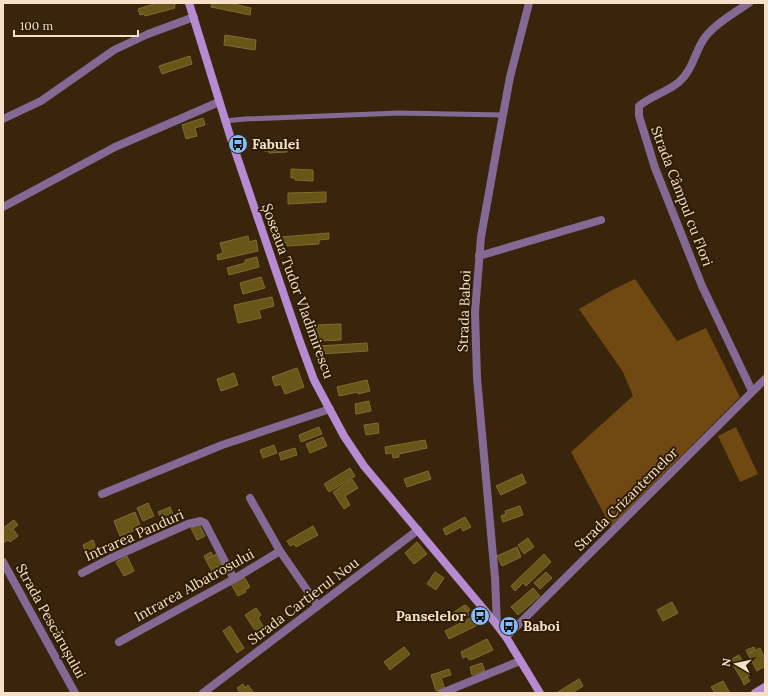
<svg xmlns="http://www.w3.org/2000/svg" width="768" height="696" viewBox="0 0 768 696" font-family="Lora,serif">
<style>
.green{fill:#6f4911}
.building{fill:#685618;stroke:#7f6c31}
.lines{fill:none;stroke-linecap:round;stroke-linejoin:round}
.service{stroke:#836994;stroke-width:5}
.minor{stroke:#836994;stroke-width:8}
.secondary{stroke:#b68bd2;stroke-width:8}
.labels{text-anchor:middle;stroke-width:4;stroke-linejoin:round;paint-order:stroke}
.poi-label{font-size:14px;font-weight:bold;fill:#f6e1c8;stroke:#2e1c02;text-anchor:start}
.street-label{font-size:14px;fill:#f6e1c8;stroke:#2e1c02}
</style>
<rect width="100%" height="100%" fill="#39250b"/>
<!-- green -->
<g class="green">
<polygon points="635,279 677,341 706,328 740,397 611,527 571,452 633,396 623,372 579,309 612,290"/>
<polygon points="736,427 758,474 740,482 718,436"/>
</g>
<!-- building -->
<g class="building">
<polygon points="157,3 178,3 174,5 175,8 145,16 144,14 140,15 138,9"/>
<polygon points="212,3 229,3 251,8 250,15 211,7"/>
<polygon points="225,35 256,40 255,50 224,45"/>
<polygon points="190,56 192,64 162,74 159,66"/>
<polygon points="203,118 205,125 195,128 197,136 186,139 182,125"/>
<polygon points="287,144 287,152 269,153 269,151 264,151 263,146"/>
<polygon points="291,169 313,170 313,181 295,180 295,178 291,178"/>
<polygon points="326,192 326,202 288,204 288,193"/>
<polygon points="329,233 329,239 319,240 319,244 287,246 287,243 282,243 281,237"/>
<polygon points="248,236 249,242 256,240 258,251 218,260 217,255 223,253 220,243"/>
<polygon points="257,257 259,267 229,275 227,268 245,263 245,260"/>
<polygon points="261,277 265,288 243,294 240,283"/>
<polygon points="272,297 274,306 259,310 261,318 238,323 234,305"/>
<polygon points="341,324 341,340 315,341 315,334 311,334 311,328 316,328 316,325"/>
<polygon points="367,343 368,351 320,354 319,346"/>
<polygon points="297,368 304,387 285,394 281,384 275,386 272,377"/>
<polygon points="234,373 238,385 221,391 217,379"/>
<polygon points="367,380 370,391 358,394 358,392 339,396 337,387"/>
<polygon points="369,401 371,411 356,414 355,404"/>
<polygon points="378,423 379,433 366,435 364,425"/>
<polygon points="319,427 322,434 301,442 299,435"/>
<polygon points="323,437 327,446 310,453 306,444"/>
<polygon points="425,440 427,448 399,454 399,457 393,458 392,453 386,454 385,447"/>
<polygon points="274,445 277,453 263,458 260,450"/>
<polygon points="295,448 297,455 281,460 279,453"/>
<polygon points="350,468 355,476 329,492 324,484"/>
<polygon points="428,471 431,479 407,487 404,479"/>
<polygon points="522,474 526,483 501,495 496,486"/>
<polygon points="352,479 358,488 345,496 350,505 344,509 333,492"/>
<polygon points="148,503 154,516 143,521 137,508"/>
<polygon points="520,506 523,515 503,522 501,516 506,514 505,511"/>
<polygon points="170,507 175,519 163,524 158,512"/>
<polygon points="135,512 141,528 120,536 114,521"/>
<polygon points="465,517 471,527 463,531 461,527 446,535 443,529"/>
<polygon points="14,520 18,525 13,529 18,536 10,542 8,540 3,543 3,528"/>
<polygon points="199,524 205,536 197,540 191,528"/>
<polygon points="313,526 318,535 296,547 294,544 290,546 287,541"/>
<polygon points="528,538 534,547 524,554 518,545"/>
<polygon points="93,540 98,553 88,557 83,545"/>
<polygon points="417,542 427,554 414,564 405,553"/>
<polygon points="517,547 521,557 502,566 497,556"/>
<polygon points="211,552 213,556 206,560 204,556"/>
<polygon points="216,554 226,573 216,579 206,560"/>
<polygon points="544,554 551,562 526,586 523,583 515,591 511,586"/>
<polygon points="127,556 134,571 124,576 116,562"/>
<polygon points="435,572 444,578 436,590 427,584"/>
<polygon points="546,572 552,578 540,589 534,583"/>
<polygon points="244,577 250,587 245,590 246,592 238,596 231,584"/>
<polygon points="533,588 540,596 518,615 511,607"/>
<polygon points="672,602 678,613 663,621 657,610"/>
<polygon points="466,605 470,610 467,612 463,606"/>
<polygon points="463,606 469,615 455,623 450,615"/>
<polygon points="256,608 261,615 258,618 263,626 256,632 245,615"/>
<polygon points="472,617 476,626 449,639 445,631"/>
<polygon points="230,626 244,648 237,653 223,631"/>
<polygon points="487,639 493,650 471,660 471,659 469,660 467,656 463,658 461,652"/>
<polygon points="404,647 410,654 390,670 384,662"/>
<polygon points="754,647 755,650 748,654 746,650"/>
<polygon points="760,648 765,659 765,666 757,671 748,654"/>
<polygon points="739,655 750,675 742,680 730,660"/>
<polygon points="482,663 485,671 472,675 470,667"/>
<polygon points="449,669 451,675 441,678 445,689 436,691 431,675"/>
<polygon points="747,677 750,681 744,685 742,680"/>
<polygon points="579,679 583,686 572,693 559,693 558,692"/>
<polygon points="723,681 730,693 715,693 711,687"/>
<polygon points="243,684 245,688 248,685 254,693 240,693 237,688"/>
</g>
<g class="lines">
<!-- service -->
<polyline class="service" points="225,121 245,119 399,113 503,115"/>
<!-- minor -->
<g class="minor">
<path d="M749,3C734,13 710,27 702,42C694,56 691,72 679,82C667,92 651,96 639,106V116L655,168L702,286L752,391"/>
<polyline points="3,119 41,101 114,50 148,34 194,17"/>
<polyline points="3,207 115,147 219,102"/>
<polyline points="479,256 601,220"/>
<polyline points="102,494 222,445 330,409"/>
<polyline points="250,498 280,551 318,606"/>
<polyline points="3,562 75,693"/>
<polyline points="82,573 109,559 188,524 201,521 205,523 234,579"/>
<polyline points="497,625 495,578 477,378 475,312 481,237 498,142 510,77 529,3"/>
<polyline points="506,637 765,379"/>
<polyline points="119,642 234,579 280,551"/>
<polyline points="203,693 418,530"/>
<polyline points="442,693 520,661"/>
</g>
<!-- secondary -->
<g class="secondary">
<polyline points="189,3 231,139 300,342 314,380 344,436 364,466 497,625 506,637 540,693"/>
<polyline points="755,693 765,687"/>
</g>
</g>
<!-- icons -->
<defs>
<symbol id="bus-disc" viewBox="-11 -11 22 22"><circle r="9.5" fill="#83bcfb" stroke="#2e1c02"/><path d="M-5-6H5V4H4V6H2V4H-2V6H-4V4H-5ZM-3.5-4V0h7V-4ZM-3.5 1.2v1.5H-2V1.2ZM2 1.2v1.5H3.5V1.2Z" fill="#111"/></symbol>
</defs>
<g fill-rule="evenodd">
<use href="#bus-disc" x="227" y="133" width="22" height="22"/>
<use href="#bus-disc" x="469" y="605" width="22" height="22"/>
<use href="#bus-disc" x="498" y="615" width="22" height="22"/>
</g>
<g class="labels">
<!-- poi labels -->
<g class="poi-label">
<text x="252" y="149">Fabulei</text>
<text x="466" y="621" text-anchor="end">Panselelor</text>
<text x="523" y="631">Baboi</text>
</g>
<!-- street labels -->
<g class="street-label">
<text transform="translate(682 196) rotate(69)" y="5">Strada Câmpul cu Flori</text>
<text transform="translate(298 291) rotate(70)" y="5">Șoseaua Tudor Vladimirescu</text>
<text transform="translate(464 311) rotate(-88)" y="5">Strada Baboi</text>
<text transform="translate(626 499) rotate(-45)" y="5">Strada Crizantemelor</text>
<text transform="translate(134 535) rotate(-24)" y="5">Intrarea Panduri</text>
<text transform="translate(194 585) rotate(-29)" y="5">Intrarea Albatrosului</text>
<text transform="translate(303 601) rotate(-37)" y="5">Strada Cartierul Nou</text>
<text transform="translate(51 621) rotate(61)" y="5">Strada Pescărușului</text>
</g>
</g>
<!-- border -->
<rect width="768" height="696" fill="none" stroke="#f6e1c8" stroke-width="8"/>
<!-- north arrow -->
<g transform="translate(736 664) rotate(279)" stroke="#2e1c02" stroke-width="3" paint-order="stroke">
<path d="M0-3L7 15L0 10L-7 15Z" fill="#f6e1c8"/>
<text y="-6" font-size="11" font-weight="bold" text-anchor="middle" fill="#f6e1c8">N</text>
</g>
<!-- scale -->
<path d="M14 30v6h124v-6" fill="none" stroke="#f6e1c8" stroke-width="2"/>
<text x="20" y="30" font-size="12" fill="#f6e1c8" stroke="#2e1c02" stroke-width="3" paint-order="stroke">100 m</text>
</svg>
